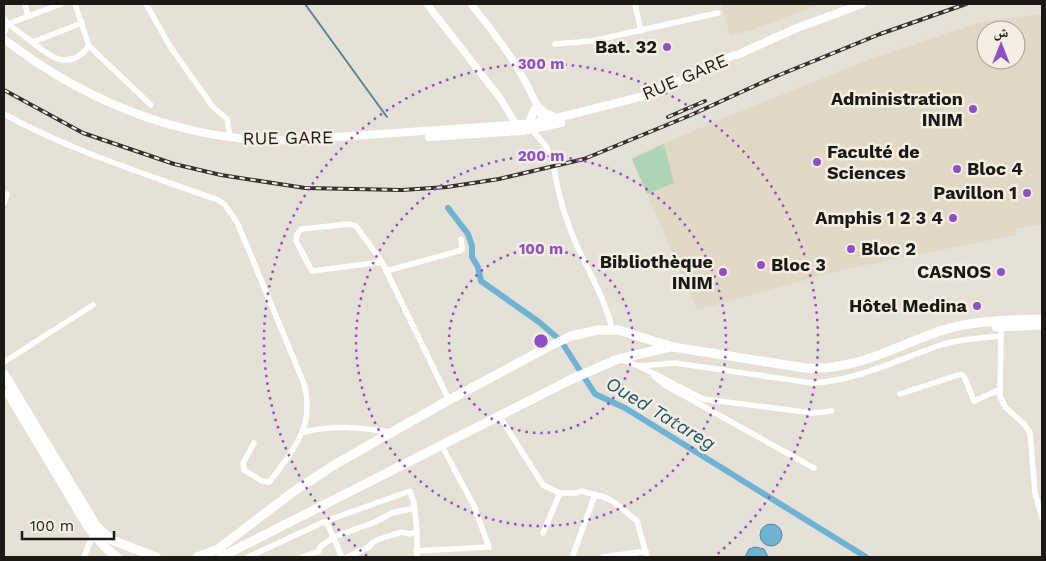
<svg xmlns="http://www.w3.org/2000/svg" width="1046" height="561" viewBox="0 0 1046 561" font-family="'Work Sans','Noto Naskh Arabic',sans-serif">
<style>
.built{fill:#e1d8c6;fill-rule:evenodd}
.green{fill:#b0d4b6}
.water{fill:#6eb3d4;stroke:#55859b}
.lines{fill:none;stroke-linecap:round;stroke-linejoin:round}
.stream{stroke:#55859b;stroke-width:2}
.canal{stroke:#6eb3d4;stroke-width:6}
.minor{stroke:#fff;stroke-width:5.5}
.tertiary{stroke:#fff;stroke-width:7}
.secondary{stroke:#fff;stroke-width:8}
.primary{stroke:#fff;stroke-width:9}
.rail-casing{stroke:#33312c;stroke-width:4}
.rail{stroke:#f4eee3;stroke-width:2;stroke-dasharray:5.5;stroke-linecap:butt}
.ring{fill:none;stroke:#904fc4;stroke-width:2.5;stroke-dasharray:2.5 5}
.poi-dot{fill:#904fc4;stroke:#f4eee3;stroke-width:2}
.labels{text-anchor:middle;stroke-width:5;stroke-linejoin:round;paint-order:stroke}
.poi-label{font-size:18px;font-weight:bold;fill:#1b1915;stroke:#f4eee3;text-anchor:end}
.street-label{font-size:18px;fill:#1b1915;stroke:#f4eee3}
.water-label{font-size:19px;font-style:italic;fill:#1f566e;stroke:#f4eee3}
.centre{fill:#904fc4;stroke:#f4eee3;stroke-width:2.5}
.ring-label{font-size:15px;text-anchor:middle;font-weight:bold;fill:#904fc4;stroke:#f4eee3;stroke-width:5;stroke-linejoin:round;paint-order:stroke}
</style>
<rect width="100%" height="100%" fill="#e6e1d6"/>
<!-- built -->
<g class="built">
<polygon points="721,4 822,4 752,30 730,35"/>
<path d="M1042,14V224L1015,229L1016,235L846,269L697,310L632,159L646,151L719,120L873,58L971,25L993,20ZM986,30H1016V60H986Z"/>
</g>
<!-- green -->
<polygon class="green" points="664,144 674,183 647,194 632,159"/>
<!-- water -->
<g class="water">
<circle cx="771" cy="535" r="11"/>
<polygon points="755,547 764,549 768,557 745,557 749,549"/>
</g>
<g class="lines">
<!-- stream -->
<polyline class="stream" points="305,4 387,117"/>
<!-- canal -->
<polyline class="canal" points="448,208 468,234 472,246 472,257 478,267 481,281 539,322 561,341 595,394 625,408 866,557"/>
<!-- minor -->
<g class="minor">
<polyline points="25,4 28,16"/>
<polyline points="75,4 89,46 151,105"/>
<polyline points="146,4 171,48 213,107 227,119 230,138"/>
<polyline points="635,4 641,31"/>
<path d="M4,19C12,28 22,34 32,42C51,57 69,72 89,46"/>
<polyline points="4,32 8,24 61,4"/>
<polyline points="33,42 82,23"/>
<polyline points="555,44 592,41 718,13"/>
<path d="M4,114C71,151 146,174 218,200L224,204L237,222L305,386C311,418 304,434 286,460C280,467 275,476 269,482L262,481L244,470L243,463L254,443"/>
<polyline points="532,130 545,145 551,157"/>
<path d="M554,168C558,195 566,221 577,246C590,274 605,299 612,329"/>
<polyline points="4,203 7,194"/>
<polyline points="382,262 312,271 296,241 297,235 301,229 350,224 356,226 382,262 449,400"/>
<polyline points="386,271 459,251 462,249 461,239"/>
<polyline points="1001,333 1000,396 1005,407 1024,424 1030,433 1035,493 1042,518"/>
<path d="M618,359L639,366L675,363L812,383C858,381 901,358 944,344C962,339 981,338 1001,336"/>
<polyline points="4,362 93,305"/>
<polyline points="639,366 703,399 813,413 832,411"/>
<polyline points="654,376 665,385 814,468"/>
<polyline points="900,394 961,374 964,376 974,401 999,390"/>
<polyline points="500,417 543,485 560,493 576,493 581,491 604,497 614,502 637,521 647,557"/>
<path d="M303,432C335,425 358,427 390,432"/>
<polyline points="326,521 342,557"/>
<polyline points="543,533 560,493"/>
<polyline points="416,551 489,547 474,506 442,446"/>
<polyline points="573,555 595,495"/>
<polyline points="84,557 93,535"/>
<polyline points="248,557 326,521 410,491 414,503 417,532"/>
<polyline points="302,557 319,551 320,547 334,537 375,522 392,513 414,508"/>
<polyline points="347,557 369,547 372,543 377,540 392,535 402,532 409,534 417,532 417,557"/>
<polyline points="603,557 646,551"/>
</g>
<!-- tertiary -->
<g class="tertiary">
<polyline points="427,4 500,98 517,126"/>
<path d="M471,4C493,32 515,59 530,91C536,103 542,113 542,127"/>
</g>
<!-- secondary -->
<g class="secondary">
<path d="M4,39C87,103 188,144 294,140L537,123L640,97L673,84L732,56L739,54L797,28L862,4"/>
<polyline points="538,107 545,113 558,119"/>
<polyline points="528,125 534,110"/>
<polyline points="429,137 521,131 561,123"/>
</g>
<!-- primary -->
<g class="primary">
<polyline points="996,327 1042,325"/>
<polyline points="4,374 97,527 112,540 156,557"/>
<polyline points="8,393 88,527 105,547 117,557"/>
<path d="M197,557L218,549L293,492L334,465L449,400L550,346L571,336L598,330H618L673,347L805,368C856,371 894,347 940,331C973,320 1008,320 1042,319"/>
<polyline points="221,557 572,379 618,359 670,347"/>
</g>
<defs>
<g id="rail">
<polyline points="4,90 83,133 174,164 221,175 305,188 402,190 447,187 499,179 584,159 691,115 772,78 880,34 966,4"/>
<polyline points="668,117 705,101"/>
</g>
</defs>
<!-- rail casing -->
<use href="#rail" class="rail-casing"/>
<!-- rail -->
<use href="#rail" class="rail"/>
</g>
<!-- distance rings -->
<g class="ring">
<circle cx="541" cy="341" r="92"/>
<circle cx="541" cy="341" r="185"/>
<path d="M367 556A277 277 0 1 1 715 556"/>
</g>
<!-- markers -->
<g class="poi-dot">
<circle cx="667" cy="47" r="5"/>
<circle cx="973" cy="109" r="5"/>
<circle cx="817" cy="162" r="5"/>
<circle cx="957" cy="169" r="5"/>
<circle cx="1027" cy="193" r="5"/>
<circle cx="953" cy="218" r="5"/>
<circle cx="851" cy="249" r="5"/>
<circle cx="761" cy="265" r="5"/>
<circle cx="723" cy="272" r="5"/>
<circle cx="1001" cy="272" r="5"/>
<circle cx="977" cy="306" r="5"/>
</g>
<g class="labels">
<!-- poi labels -->
<g class="poi-label">
<text x="657" y="53">Bat. 32</text>
<text x="963" y="105">Administration<tspan x="963" dy="21">INIM</tspan></text>
<text x="827" y="158" text-anchor="start">Faculté de<tspan x="827" dy="21">Sciences</tspan></text>
<text x="967" y="175" text-anchor="start">Bloc 4</text>
<text x="1017" y="199">Pavillon 1</text>
<text x="943" y="224">Amphis 1 2 3 4</text>
<text x="861" y="255" text-anchor="start">Bloc 2</text>
<text x="713" y="268">Bibliothèque<tspan x="713" dy="21">INIM</tspan></text>
<text x="771" y="271" text-anchor="start">Bloc 3</text>
<text x="991" y="278">CASNOS</text>
<text x="967" y="312">Hôtel Medina</text>
</g>
<!-- street labels -->
<g class="street-label">
<text transform="translate(685 77) rotate(-23)" y="6">RUE GARE</text>
<text transform="translate(288 138) rotate(-1)" y="6">RUE GARE</text>
</g>
<!-- water labels -->
<g class="water-label">
<text transform="translate(661 413) rotate(31)" y="7">Oued Tatareg</text>
</g>
</g>
<circle cx="541" cy="341" r="8" class="centre"/>
<g class="ring-label">
<text x="541" y="69">300 m</text>
<text x="541" y="161">200 m</text>
<text x="541" y="254">100 m</text>
</g>
<!-- border -->
<rect width="1046" height="561" fill="none" stroke="#1b1915" stroke-width="10"/>
<!-- north arrow -->
<g transform="translate(1001 45)"><circle r="24" fill="#f4eee3" stroke="#9d9991"/>
<path d="M0-4L9 19L0 12L-9 19Z" fill="#904fc4"/>
<text y="-8" font-size="14" font-weight="bold" text-anchor="middle" fill="#1b1915">ش</text>
</g>
<!-- scale -->
<path d="M22 531v8h92v-8" fill="none" stroke="#1b1915" stroke-width="2.5"/>
<text x="30" y="531" font-size="15" fill="#1b1915" stroke="#f4eee3" stroke-width="4" paint-order="stroke">100 m</text>
</svg>
